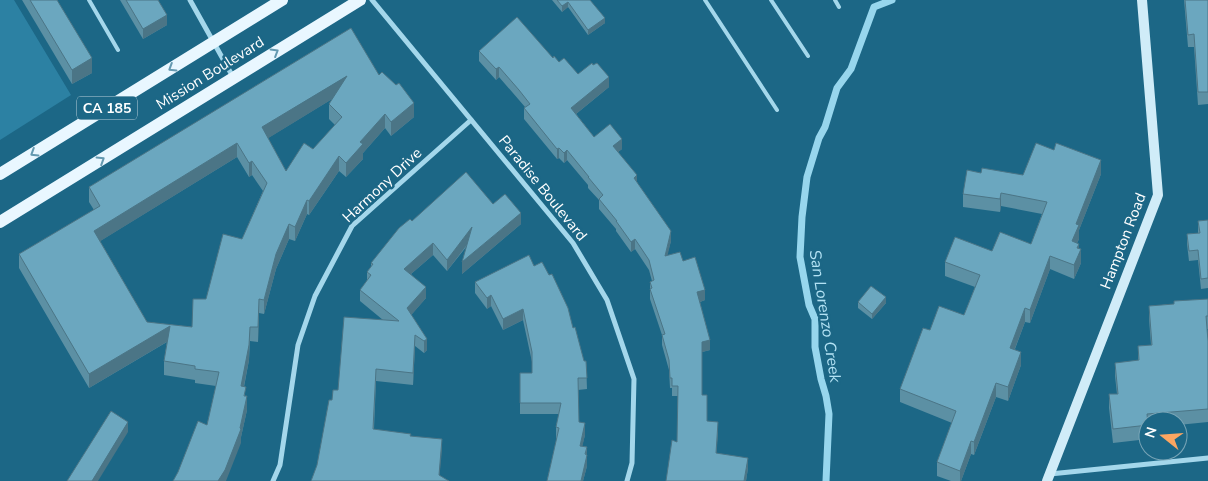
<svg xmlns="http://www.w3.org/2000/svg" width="1208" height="481" viewBox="0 0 1208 481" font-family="'Nunito Sans',sans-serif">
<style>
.green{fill:#2c81a3}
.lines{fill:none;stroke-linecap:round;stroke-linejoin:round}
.stream{stroke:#97d6ed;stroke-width:7}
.lane{stroke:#a4d7eb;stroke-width:4}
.street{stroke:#a4d7eb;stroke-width:5}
.secondary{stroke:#d0ecf8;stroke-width:10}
.primary{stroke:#e9f7ff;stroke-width:12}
.wall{fill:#5c90a4;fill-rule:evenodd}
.shaded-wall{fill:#4b7586}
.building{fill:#6ba7bf;stroke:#4b7586;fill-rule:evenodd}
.oneway{stroke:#6499b0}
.labels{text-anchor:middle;stroke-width:5;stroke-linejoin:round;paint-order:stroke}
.shield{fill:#1c6786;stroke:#bbd1db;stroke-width:1}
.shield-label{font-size:14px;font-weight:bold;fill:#fff}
.street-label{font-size:15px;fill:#fff;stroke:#1c6786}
.water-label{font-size:16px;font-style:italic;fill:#b3e2f4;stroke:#1c6786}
</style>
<rect width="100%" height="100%" fill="#1c6786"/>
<!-- green -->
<polygon class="green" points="0,0 14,0 71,95 0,140"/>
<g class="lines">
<!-- stream -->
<polyline class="stream" points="826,481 829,414 826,396 821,379 815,347 815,319 809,305 800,257 802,217 807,177 819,138 825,127 837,88 851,69 874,7 892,0"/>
<!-- lane -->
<g class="lane">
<polyline points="89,0 118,50"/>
<polyline points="705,0 777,110"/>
<polyline points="771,0 808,56"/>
<polyline points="835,0 839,7"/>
</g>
<!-- street -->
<g class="street">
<polyline points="190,0 233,77"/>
<polyline points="372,0 573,243 607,300 634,379 632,463 627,481"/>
<polyline points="1050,474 1208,458"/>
<polyline points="273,481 280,465 298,345 315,296 352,226 471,120"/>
</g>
<!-- secondary -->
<polyline class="secondary" points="1047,481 1158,195 1142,0"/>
<!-- primary -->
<g class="primary">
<polyline points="0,174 282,0"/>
<polyline points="0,222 360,0"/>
</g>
</g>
<!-- wall -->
<g class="wall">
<polygon points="22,0 57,0 92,73 72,84"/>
<polygon points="120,0 158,0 167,25 143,39"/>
<polygon points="552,0 590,0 605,23 588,35 568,7 562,12"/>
<polygon points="1184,0 1208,0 1208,104 1198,105 1194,47 1188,47"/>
<polygon points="479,51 553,58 578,74 609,87 576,114 594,137 622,149 618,152 637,182 671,241 667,255 683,261 705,300 700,302 710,350 702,352 702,395 707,421 718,432 716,453 748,468 746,481 666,481 677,442 678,396 672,396 672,388 670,388 669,370 662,345 662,335 650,299 650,282 652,281 649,270 635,249 631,252 616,231 616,229 599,209 599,200 588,188 588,185 567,160 564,163 559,158 557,159 524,119 524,108 525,107 519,100 499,77 496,80 479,61"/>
<path d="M379,75L414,117L391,136L385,128L363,153V159L346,177L339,171L309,215L307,214L295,241L289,239L276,269L264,314L259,313L258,342L250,341L249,360L244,387L247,410L241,437V443L207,425L216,386L195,383V380L164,375V361L167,342L89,388L19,268V254L94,210L89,202V187ZM332,99L329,104V119L335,125L313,149L286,171L268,138ZM237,157L249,177L252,175L263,191L242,239L206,299L192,327L147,322L100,241Z"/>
<polygon points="1054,150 1101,174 1079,230 1079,239 1077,243 1081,263 1074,279 1050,269 1030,323 1025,322 1015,349 1021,365 1008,401 996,397 974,455 971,454 961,481 951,481 937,476 937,462 952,423 900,402 900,389 930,330 964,315 975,287 945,276 945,262 992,251 1031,244 1042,214 1001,206 1000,212 963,207 963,194 981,173 1023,175"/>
<polygon points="493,204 521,224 462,274 467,246 447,271 433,255 411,274 426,298 411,315 427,339 427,350 424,353 415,346 413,385 376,381 374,429 411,436 442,450 317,465 332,400 383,320 360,301 360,290 367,281 367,272 371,267 371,263 412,221"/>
<polygon points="1208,220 1208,288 1201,289 1198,260 1189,261 1187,244 1187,234 1198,233 1198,221"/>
<polygon points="534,266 573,328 584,361 586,361 587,389 578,390 579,422 585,435 582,446 587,447 587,466 583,481 547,481 557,439 556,438 556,427 559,414 520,414 520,373 532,373 532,362 523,320 503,330 491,306 487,309 475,293 475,282"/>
<polygon points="1208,299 1208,329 1207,329 1208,341 1208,422 1178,425 1178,421 1148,421 1148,439 1113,443 1109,408 1109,394 1117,394 1115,376 1115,363 1138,361 1138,346 1151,345 1149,319 1149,306 1174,304"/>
<polygon points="858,302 886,303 872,319 858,308"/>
</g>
<!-- shaded-wall -->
<g class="shaded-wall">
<polygon points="568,2 568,7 562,12 562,6"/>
<polygon points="167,15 167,25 143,39 143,29"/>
<polygon points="605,18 605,23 588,35 588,30"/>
<polygon points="92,58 92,73 72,84 72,70"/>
<polygon points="499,67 499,77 496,80 496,69"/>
<polygon points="347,76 347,90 262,142 262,127"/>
<polygon points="609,77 609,87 571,118 571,108"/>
<polygon points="414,103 414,117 391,136 391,122"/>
<polygon points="385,114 385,128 363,153 363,159 346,177 346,163 360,142"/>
<polygon points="622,139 622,149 613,156 613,146"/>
<polygon points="237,143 237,157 94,245 94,231"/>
<polygon points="559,148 559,158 557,159 557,149"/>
<polygon points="567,150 567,160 564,163 564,153"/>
<polygon points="339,156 339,171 309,215 309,201"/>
<polygon points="1101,160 1101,174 1079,230 1079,239 1072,255 1072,241 1076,224"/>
<polygon points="252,161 252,175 249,177 249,163"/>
<polygon points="637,175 637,185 634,178"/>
<polygon points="1001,193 1001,206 1000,212 1000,199"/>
<polygon points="307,200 307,214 295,241 295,227"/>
<polygon points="521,213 521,224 462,274 462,262"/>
<polygon points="289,224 289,239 276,269 264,314 264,300 276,254"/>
<polygon points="472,227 472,238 447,271 447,260"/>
<polygon points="671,231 671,241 665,266 665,256"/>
<polygon points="635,239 635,249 631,252 631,242"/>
<polygon points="433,243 433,255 404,280 404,269"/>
<polygon points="1079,244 1079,255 1081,249 1081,263 1074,279 1074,265 1077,248"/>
<polygon points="1050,256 1050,269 1030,323 1030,310"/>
<polygon points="426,287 426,298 407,320 407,308"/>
<polygon points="705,290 705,300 697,303 697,292"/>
<polygon points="491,295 491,306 487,309 487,298"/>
<polygon points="886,297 886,303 872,319 872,314"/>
<polygon points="259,299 259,313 258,342 258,327"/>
<polygon points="1025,308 1025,322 1010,361 1010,348"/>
<polygon points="523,309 523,320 503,330 503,319"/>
<polygon points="170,326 170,340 89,388 89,374"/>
<polygon points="250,327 249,360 241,400 241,386"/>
<polygon points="415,335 415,346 413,385 413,373"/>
<polygon points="427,339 427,350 424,353 424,341"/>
<polygon points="710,340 710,350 702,352 702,342"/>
<polygon points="1021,352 1021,365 1008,401 1008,387"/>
<polygon points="996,383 996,397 974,455 974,442"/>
<polygon points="247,396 247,410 241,437 241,443 226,481 218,481 240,428"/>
<polygon points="128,422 128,432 98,481 92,481"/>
<polygon points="718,422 718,432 716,463 716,453"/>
<polygon points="585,423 585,435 580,457 580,446"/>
<polygon points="442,439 442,450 439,481 439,475"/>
<polygon points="971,441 971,454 961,481 960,481 960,471"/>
<polygon points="587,447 587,466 583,481 581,481"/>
<polygon points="748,458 748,468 746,481 744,481"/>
</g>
<!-- building -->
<g class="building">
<polygon points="30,0 57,0 92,58 72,70"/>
<polygon points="126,0 158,0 167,15 143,29"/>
<polygon points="557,0 590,0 605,18 588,30 568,2 562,6"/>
<polygon points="1185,0 1208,0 1208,92 1198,92 1194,34 1188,35"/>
<polygon points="517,17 553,58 554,56 559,62 564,58 578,74 592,63 593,65 597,63 609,77 571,108 594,137 610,124 622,139 613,146 637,175 634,178 671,231 665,256 680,252 683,261 695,257 705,290 697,292 710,340 702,342 702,395 707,395 707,421 718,422 716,453 748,458 744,481 666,481 672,440 677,442 678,386 672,386 672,378 670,378 669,360 662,335 665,334 650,289 652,288 650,282 654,280 649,260 635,239 631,242 616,221 617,221 599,199 603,195 588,177 589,177 567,150 564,153 559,148 557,149 524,108 530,104 519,90 499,67 496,69 479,51"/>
<path d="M351,28L379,75L382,72L396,85L399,83L414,103L391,122L385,114L360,142L363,144L346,163L339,156L309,201L307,200L295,227L289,224L276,254L264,300L259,299L258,327H250L249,345L241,386L246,387L244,396H247L240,428L241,429L225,470L218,481H173L178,472L198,421L207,425L219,372L195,369V366L164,361L170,326L89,374L19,254L100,206L89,187ZM347,76L329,104L342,117L313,149L304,143L286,171L262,127ZM237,143L249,163L252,161L267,183L242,239L223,234L206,299H193L192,327L147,322L94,231Z"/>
<polygon points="1036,143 1054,150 1056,143 1101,160 1076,224 1079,225 1072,241 1079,244 1077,248 1081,249 1074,265 1050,256 1030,310 1025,308 1010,348 1021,352 1008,387 996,383 974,442 971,441 960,471 937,462 956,411 900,389 923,328 930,330 939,306 964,315 980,275 945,262 955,237 992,251 1000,232 1031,244 1047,202 1001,193 1000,199 963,194 967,170 981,173 982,168 1023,175"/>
<polygon points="466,172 493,204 505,194 521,213 462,262 472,227 447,260 433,243 404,269 426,287 407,308 427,339 424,341 415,335 413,373 376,369 373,429 411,434 410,436 442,439 439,475 449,481 311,481 317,465 329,400 332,400 333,390 338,390 344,317 399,321 360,290 371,275 367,272 373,264 371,263 399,228 410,219 412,221"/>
<polygon points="1208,220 1208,278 1201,279 1198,250 1189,251 1187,234 1200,233 1198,221"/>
<polygon points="529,255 534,266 542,262 549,275 552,274 568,308 573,328 575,327 584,361 586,361 587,378 578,378 579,422 585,423 580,446 587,447 585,454 587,455 581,481 547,481 559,428 556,427 561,403 520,403 520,373 532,373 532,352 523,309 503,319 491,295 487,298 475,282"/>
<polygon points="871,286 886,297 872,314 858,302"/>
<polygon points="1208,299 1208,316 1206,316 1208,341 1208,409 1147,414 1148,425 1113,429 1109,394 1118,394 1115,363 1139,360 1138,346 1152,345 1149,306 1174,304 1174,301"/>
<polygon points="111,411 128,422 92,481 67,481"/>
</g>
<!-- one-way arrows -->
<defs><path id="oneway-chevron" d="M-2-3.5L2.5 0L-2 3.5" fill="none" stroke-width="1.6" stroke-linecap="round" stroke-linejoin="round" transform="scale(1.25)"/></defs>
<g class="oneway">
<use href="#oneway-chevron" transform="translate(275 52) rotate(-31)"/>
<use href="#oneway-chevron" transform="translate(172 68) rotate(148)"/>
<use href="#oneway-chevron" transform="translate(34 153) rotate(148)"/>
<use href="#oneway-chevron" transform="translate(101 160) rotate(-32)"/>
</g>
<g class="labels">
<!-- shield labels -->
<rect class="shield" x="77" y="96.5" width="60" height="23" rx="4"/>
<g class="shield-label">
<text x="107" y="113">CA 185</text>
</g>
<!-- street labels -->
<g class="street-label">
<text transform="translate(210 73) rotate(-32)" y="5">Mission Boulevard</text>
<text transform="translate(382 185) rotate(-43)" y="5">Harmony Drive</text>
<text transform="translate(543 188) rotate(51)" y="5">Paradise Boulevard</text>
<text transform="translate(1123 241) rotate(-69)" y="5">Hampton Road</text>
</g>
<!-- water labels -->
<g class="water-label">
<text transform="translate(826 316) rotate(81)" y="6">San Lorenzo Creek</text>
</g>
</g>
<!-- north arrow -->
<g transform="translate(1163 436) rotate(287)"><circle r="24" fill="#1c6786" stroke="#77a4b6"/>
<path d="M0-4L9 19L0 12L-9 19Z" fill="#fca661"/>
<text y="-8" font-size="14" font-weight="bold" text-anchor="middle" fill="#ffffff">N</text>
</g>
</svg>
